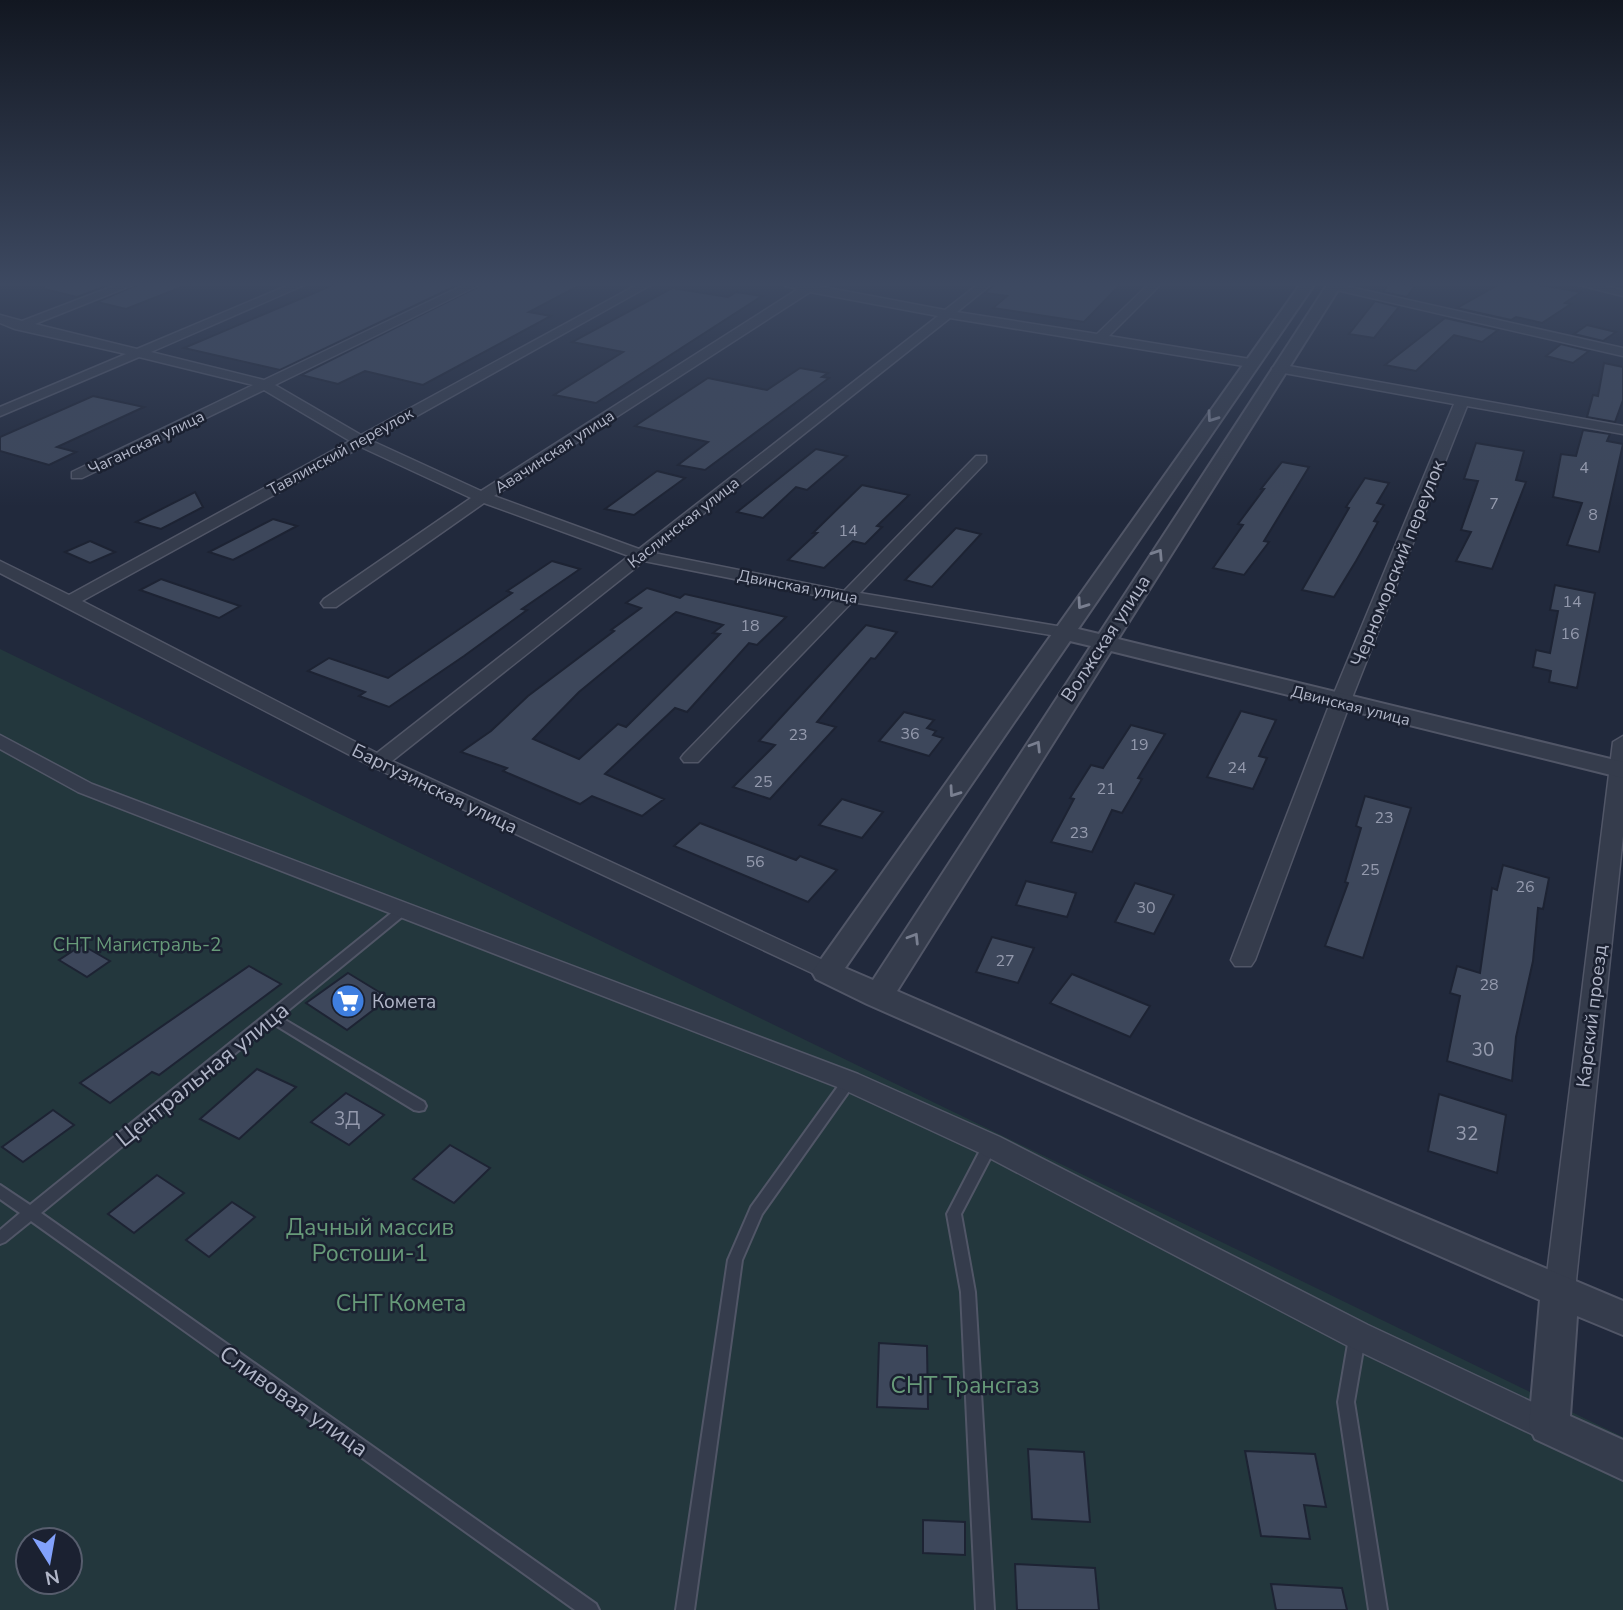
<svg xmlns="http://www.w3.org/2000/svg" width="1623" height="1610" viewBox="0 0 1623 1610" font-family="'Nunito Sans',sans-serif">
<style>
.green{fill:#23373d;fill-rule:evenodd}
.building{fill:#3d475b;stroke:#1d2333;stroke-width:2;fill-rule:evenodd}
.lines{fill:none;stroke-linecap:round;stroke-linejoin:round}
.service-casing{stroke:#515667;stroke-width:4}
.minor-casing{stroke:#515667;stroke-width:3}
.tertiary-casing{stroke:#515667;stroke-width:4}
.service{fill:#353c4c;fill-rule:evenodd}
.minor{fill:#353c4c;fill-rule:evenodd}
.tertiary{fill:#353c4c;fill-rule:evenodd}
.oneway{stroke:#797f90}
.labels{text-anchor:middle;stroke-width:5;stroke-linejoin:round;paint-order:stroke}
.far-street-label{font-size:16px;fill:#b1b6c8;stroke:#1b2131}
.number-label{font-size:16px;fill:#949aad}
.street-label{font-size:19px;fill:#b1b6c8;stroke:#1b2131}
.park-label{font-size:19px;fill:#679a79;stroke:#1b2131}
.poi-label{font-size:19px;fill:#b1b6c8;stroke:#1b2131;text-anchor:start}
.near-number-label{font-size:19px;fill:#949aad}
.near-street-label{font-size:23px;fill:#b1b6c8;stroke:#1b2131}
.near-park-label{font-size:23px;fill:#679a79;stroke:#1b2131}
</style>
<rect width="100%" height="100%" fill="#21293c"/>
<!-- green -->
<path class="green" d="M0,649L1623,1437V1610H0ZM28,1540H70V1582H28Z"/>
<!-- building -->
<g class="building">
<polygon points="45,282 117,282 77,297 44,289"/>
<polygon points="143,282 192,282 192,283 126,309 97,302"/>
<polygon points="340,282 464,282 280,370 184,348"/>
<polygon points="487,282 586,282 529,312 551,316 423,385 365,371 338,384 301,375"/>
<polygon points="996,282 1098,282 1120,285 1084,322 993,308 1007,296 985,293"/>
<polygon points="1390,282 1395,282 1415,286 1407,297 1383,292"/>
<polygon points="1503,282 1523,282 1581,292 1565,303 1571,304 1542,323 1516,317 1511,320 1457,308"/>
<polygon points="672,288 728,297 736,292 762,296 596,403 554,395 623,352 572,342"/>
<polygon points="1375,301 1399,307 1374,338 1349,334"/>
<polygon points="1445,318 1498,330 1482,342 1454,335 1416,371 1385,365"/>
<polygon points="1587,325 1616,332 1603,341 1574,334"/>
<polygon points="1561,344 1589,351 1573,363 1546,356"/>
<polygon points="1604,363 1623,367 1623,400 1615,422 1587,417 1593,395 1598,396"/>
<polygon points="800,368 828,373 822,377 829,378 705,470 678,465 708,442 635,426 708,378 767,390"/>
<polygon points="93,396 144,407 57,447 76,452 49,465 0,451 0,437"/>
<polygon points="1583,430 1610,434 1607,441 1623,444 1599,552 1567,545 1582,503 1553,497 1561,454 1576,456"/>
<polygon points="1476,443 1524,451 1516,480 1526,482 1492,569 1456,561 1471,532 1461,530 1478,481 1464,479"/>
<polygon points="816,449 847,456 807,490 796,487 763,518 737,512"/>
<polygon points="1282,462 1309,467 1264,541 1269,542 1244,575 1213,568 1243,525 1238,524 1264,489 1261,489"/>
<polygon points="657,471 685,478 634,515 605,509"/>
<polygon points="1365,478 1389,483 1377,503 1384,505 1374,521 1378,522 1356,561 1334,597 1302,590 1349,508 1346,507"/>
<polygon points="862,485 909,495 877,526 882,527 865,544 853,541 824,568 788,560 817,533 813,533"/>
<polygon points="195,492 203,507 161,529 136,522"/>
<polygon points="273,519 297,526 233,560 209,552"/>
<polygon points="956,528 981,534 932,587 905,580"/>
<polygon points="90,541 115,552 90,563 65,552"/>
<polygon points="552,561 580,569 522,609 527,610 464,656 389,707 359,696 365,692 308,671 329,658 388,678 512,593 507,591"/>
<polygon points="161,579 240,606 219,618 140,590"/>
<polygon points="1555,585 1595,593 1577,688 1549,682 1551,671 1533,667 1536,650 1550,653 1558,611 1550,610"/>
<path d="M647,588L680,598L685,594L786,617L757,645L749,643L687,712L675,708L605,774L664,799L642,816L592,796L580,804L503,771L507,768L461,752L491,731L528,696L614,631L611,630L641,608L626,603ZM676,612L723,625L713,633L720,634L626,727L618,724L579,759L533,739L579,692Z"/>
<polygon points="866,625 897,632 875,659 871,658 817,722 836,727 770,799 733,787 775,745 759,741"/>
<polygon points="1241,711 1276,720 1259,756 1267,758 1253,789 1207,777"/>
<polygon points="904,712 934,720 927,728 936,731 933,735 943,738 929,756 879,741"/>
<polygon points="1131,725 1165,734 1138,778 1142,779 1122,813 1112,810 1092,852 1051,842 1074,799 1070,798 1091,765 1103,768"/>
<polygon points="1365,796 1411,808 1363,958 1325,946 1348,883 1345,882 1361,828 1356,826"/>
<polygon points="842,799 883,812 862,838 819,825"/>
<polygon points="700,823 796,860 800,856 837,870 808,902 674,846"/>
<polygon points="1503,865 1549,878 1543,909 1538,908 1533,961 1516,1037 1512,1081 1447,1061 1460,996 1450,993 1457,966 1480,973 1492,888 1497,890"/>
<polygon points="1026,881 1076,893 1067,917 1016,905"/>
<polygon points="1135,883 1174,895 1154,934 1115,922"/>
<polygon points="992,937 1034,948 1018,983 976,972"/>
<polygon points="82,945 110,961 87,977 59,960"/>
<polygon points="249,966 281,984 159,1075 152,1072 110,1103 80,1083"/>
<polygon points="348,973 389,998 347,1030 306,1003"/>
<polygon points="1072,974 1150,1006 1130,1037 1050,1003"/>
<polygon points="257,1069 296,1087 239,1139 200,1119"/>
<polygon points="346,1093 384,1115 349,1145 311,1122"/>
<polygon points="1439,1094 1506,1115 1497,1173 1428,1151"/>
<polygon points="53,1110 74,1125 23,1162 2,1147"/>
<polygon points="450,1145 490,1168 454,1203 413,1179"/>
<polygon points="157,1175 184,1193 134,1233 108,1214"/>
<polygon points="232,1202 255,1217 209,1257 186,1240"/>
<polygon points="879,1343 927,1346 928,1409 877,1407"/>
<polygon points="1028,1449 1084,1452 1090,1522 1032,1519"/>
<polygon points="1245,1451 1315,1454 1326,1507 1304,1505 1310,1539 1261,1536"/>
<polygon points="923,1520 965,1522 965,1555 923,1553"/>
<polygon points="1015,1564 1095,1568 1099,1610 1017,1610"/>
<polygon points="1271,1584 1342,1588 1347,1610 1276,1610"/>
</g>
<g class="lines">
<defs>
<g id="service">
<polygon points="404,905 410,909 408,912 280,1017 424,1102 426,1106 424,1110 419,1111 414,1110 272,1023 41,1213 596,1604 599,1610 575,1610 31,1221 5,1242 0,1244 0,1230 20,1213 0,1199 0,1185 30,1205 400,906"/>
<polygon points="849,1076 854,1078 856,1081 854,1084 762,1214 742,1260 694,1610 676,1610 728,1260 751,1207 844,1078"/>
<polygon points="990,1140 995,1141 997,1145 961,1214 975,1292 994,1610 976,1610 961,1292 947,1214 985,1141"/>
<polygon points="1357,1331 1362,1333 1365,1338 1354,1402 1387,1610 1369,1610 1338,1402 1349,1338 1352,1333"/>
</g>
<g id="minor">
<path d="M124,282H140L35,324L137,349L296,282H311L151,352L264,380L470,282H485L275,385L361,435L642,282H656L372,441L481,491L798,289L772,282H823L818,286L945,310L981,282H994L957,312L1097,334L1151,282H1163L1109,336L1250,359L1256,363L1250,367L950,318L654,553L844,591L976,456H986V462L860,593L1063,627L1072,632L1069,636L1063,637L852,602L698,762H684L681,758L684,754L835,599L644,561L392,761L836,966L839,972L836,978L827,980L371,766L0,573V561L69,595L350,441L264,390L82,478H72V472L253,385L139,357L0,416V407L126,354L15,329L0,323V315L22,321ZM810,292L938,316L639,549L494,496ZM361,447L471,498L324,599L321,603L324,607H336L484,503L629,556L377,753L82,601Z"/>
<polygon points="1567,282 1587,282 1623,290 1623,296"/>
<polygon points="1332,283 1623,348 1623,356 1328,288 1326,286"/>
<polygon points="1278,364 1623,426 1623,434 1467,406 1350,703 1255,960 1251,966 1235,966 1231,960 1330,703 1454,404 1273,371 1272,368"/>
<polygon points="0,735 92,784 858,1074 1000,1137 1368,1325 1560,1415 1565,1426 1560,1437 1549,1441 1538,1437 1346,1345 980,1153 840,1088 78,792 0,749"/>
<polygon points="1623,736 1623,836 1575,1290 1571,1299 1560,1303 1549,1299 1545,1290 1613,742"/>
</g>
<path id="tertiary" d="M1302,282H1316L1078,629L1099,634L1329,282H1343L1118,639L1623,762V778L1111,651L897,991L1191,1119L1623,1301V1335L1577,1316L1570,1416L1623,1440V1480L1535,1439L1529,1426L1540,1300L867,1004L816,979L812,972ZM1070,641L1091,646L873,980L845,968Z"/>
</defs>
<!-- service casing -->
<use href="#service" class="service-casing"/>
<!-- minor casing -->
<use href="#minor" class="minor-casing"/>
<!-- tertiary casing -->
<use href="#tertiary" class="tertiary-casing"/>
<!-- service -->
<use href="#service" class="service"/>
<!-- minor -->
<use href="#minor" class="minor"/>
<!-- tertiary -->
<use href="#tertiary" class="tertiary"/>
</g>
<!-- one-way arrows -->
<defs><path id="oneway-chevron" d="M-2-3.5L2.5 0L-2 3.5" fill="none" stroke-width="1.6" stroke-linecap="round" stroke-linejoin="round" transform="scale(1.75)"/></defs>
<g class="oneway">
<use href="#oneway-chevron" transform="translate(1212 417) rotate(125)"/>
<use href="#oneway-chevron" transform="translate(1158 554) rotate(-57)"/>
<use href="#oneway-chevron" transform="translate(1082 604) rotate(125)"/>
<use href="#oneway-chevron" transform="translate(1036 746) rotate(-58)"/>
<use href="#oneway-chevron" transform="translate(954 792) rotate(125)"/>
<use href="#oneway-chevron" transform="translate(914 938) rotate(-58)"/>
</g>
<!-- sky -->
<linearGradient id="sky" x2="0" y2="1"><stop stop-color="#121721"/><stop offset="0.56" stop-color="#3d4961"/><stop offset="1" stop-color="#3d4961" stop-opacity="0"/></linearGradient>
<rect width="1623" height="507" fill="url(#sky)"/>
<!-- icons -->
<defs>
<symbol id="supermarket-disc" viewBox="-11 -11 22 22"><circle r="9.5" fill="#3f7fe0" stroke="#1b2131"/><path d="M-6-5.5h2.5l.6 2H6L4.5 2H-2.5L-4.4-4H-6ZM-1.5 3.2a1.3 1.3 0 1 0 .1 0ZM3 3.2a1.3 1.3 0 1 0 .1 0Z" fill="#fff"/></symbol>
</defs>
<g fill-rule="evenodd">
<use href="#supermarket-disc" x="329" y="982" width="38" height="38"/>
</g>
<g class="labels">
<!-- far-street labels -->
<g class="far-street-label">
<text transform="translate(146 442) rotate(-26)" y="6">Чаганская улица</text>
<text transform="translate(340 451) rotate(-29)" y="6">Тавлинский переулок</text>
<text transform="translate(554 451) rotate(-33)" y="6">Авачинская улица</text>
<text transform="translate(683 522) rotate(-38)" y="6">Каслинская улица</text>
<text transform="translate(798 586) rotate(11)" y="6">Двинская улица</text>
<text transform="translate(1351 705) rotate(14)" y="6">Двинская улица</text>
</g>
<!-- number labels -->
<g class="number-label">
<text x="1584" y="473">4</text>
<text x="1494" y="509">7</text>
<text x="1593" y="520">8</text>
<text x="848" y="536">14</text>
<text x="1572" y="607">14</text>
<text x="750" y="631">18</text>
<text x="1570" y="639">16</text>
<text x="910" y="739">36</text>
<text x="798" y="740">23</text>
<text x="1139" y="750">19</text>
<text x="1237" y="773">24</text>
<text x="763" y="787">25</text>
<text x="1106" y="794">21</text>
<text x="1384" y="823">23</text>
<text x="1079" y="838">23</text>
<text x="755" y="867">56</text>
<text x="1370" y="875">25</text>
<text x="1525" y="892">26</text>
<text x="1146" y="913">30</text>
<text x="1005" y="966">27</text>
<text x="1489" y="990">28</text>
</g>
<!-- street labels -->
<g class="street-label">
<text transform="translate(1397 563) rotate(-68)" y="7">Черноморский переулок</text>
<text transform="translate(1105 638) rotate(-57)" y="7">Волжская улица</text>
<text transform="translate(435 788) rotate(26)" y="7">Баргузинская улица</text>
<text transform="translate(1591 1016) rotate(-83)" y="7">Карский проезд</text>
</g>
<!-- park labels -->
<g class="park-label">
<text x="137" y="951">СНТ Магистраль-2</text>
</g>
<!-- poi labels -->
<g class="poi-label">
<text x="372" y="1008">Комета</text>
</g>
<!-- near-number labels -->
<g class="near-number-label">
<text x="1483" y="1056">30</text>
<text x="347" y="1125">3Д</text>
<text x="1467" y="1140">32</text>
</g>
<!-- near-street labels -->
<g class="near-street-label">
<text transform="translate(202 1074) rotate(-39)" y="8">Центральная улица</text>
<text transform="translate(294 1401) rotate(35)" y="8">Сливовая улица</text>
</g>
<!-- near-park labels -->
<g class="near-park-label">
<text x="370" y="1235">Дачный массив<tspan x="370" dy="26">Ростоши-1</tspan></text>
<text x="401" y="1311">СНТ Комета</text>
<text x="965" y="1393">СНТ Трансгаз</text>
</g>
</g>
<!-- north arrow -->
<g transform="translate(49 1561) rotate(169)"><circle r="33" fill="#1b2131" stroke="#575d6d" stroke-width="2"/>
<path d="M0-5L12 26L0 18L-12 26Z" fill="#82a1fc"/>
<text y="-10" font-size="19" font-weight="bold" text-anchor="middle" fill="#b1b6c8">N</text>
</g>
</svg>
